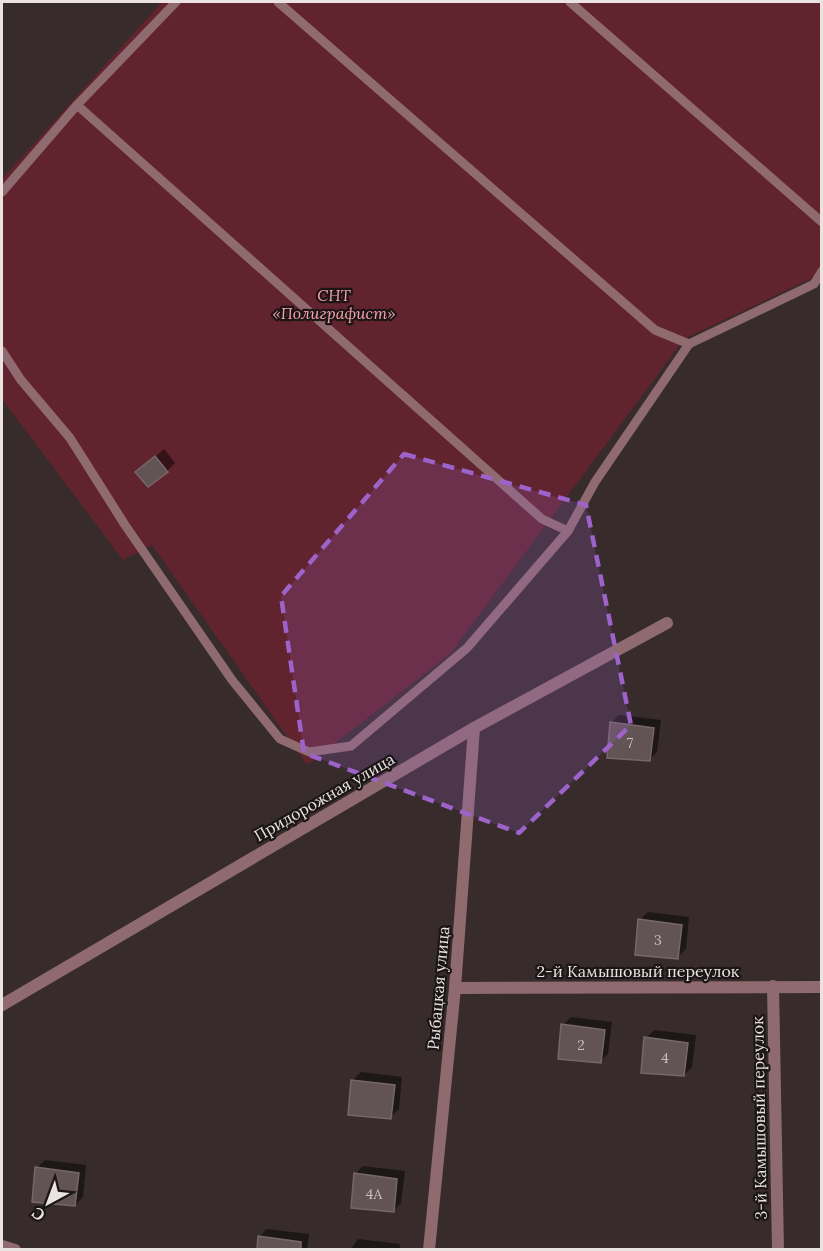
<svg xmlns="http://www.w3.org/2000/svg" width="823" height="1251" viewBox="0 0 823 1251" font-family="Lora,serif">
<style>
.green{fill:#61232d}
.shadow{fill:#0007}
.building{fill:#625354;stroke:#776768;stroke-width:1.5}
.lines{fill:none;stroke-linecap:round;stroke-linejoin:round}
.service{stroke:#8f6b6f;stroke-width:9}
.minor{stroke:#8f6b6f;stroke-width:12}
.marked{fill:#9d63ca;fill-opacity:0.2;stroke:#9d63ca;stroke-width:4.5;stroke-dasharray:12 8;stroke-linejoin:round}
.labels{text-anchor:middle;stroke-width:4.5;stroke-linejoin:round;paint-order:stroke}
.number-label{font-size:14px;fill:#c9bebe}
.park-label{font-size:16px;font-style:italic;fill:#faa2ab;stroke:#1b1516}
.street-label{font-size:16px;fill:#ebe2e2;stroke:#1b1516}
</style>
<rect width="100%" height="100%" fill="#382b2c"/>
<!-- green -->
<polygon class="green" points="162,2 821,2 821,274 684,339 450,654 307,765 152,545 123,560 2,399 2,179"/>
<!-- shadow -->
<g class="shadow">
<polygon points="164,449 175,463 167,471 137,472"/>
<polygon points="619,715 661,720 657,752 649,760 611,723"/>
<polygon points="648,912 689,917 686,949 678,957 640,920"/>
<polygon points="571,1017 612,1022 608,1054 600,1062 563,1025"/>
<polygon points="654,1030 696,1035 692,1067 684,1075 646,1038"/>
<polygon points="361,1072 402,1077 399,1109 390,1117 350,1113 353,1080"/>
<polygon points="45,1160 86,1165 83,1197 75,1205 37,1168"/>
<polygon points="363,1166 405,1171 401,1203 393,1211 355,1174"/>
<polygon points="267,1229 309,1234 307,1250 258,1250 259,1237"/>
<polygon points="358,1239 400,1244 399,1250 350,1250"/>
</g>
<!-- building -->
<g class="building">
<polygon points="155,456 168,472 148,487 135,472"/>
<polygon points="610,722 654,728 650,761 607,758"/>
<polygon points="638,919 682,925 678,959 635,955"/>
<polygon points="561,1024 605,1030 601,1063 558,1059"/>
<polygon points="644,1037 688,1043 684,1076 641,1073"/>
<polygon points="351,1080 395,1085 391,1119 348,1115"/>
<polygon points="35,1167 79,1173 75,1206 32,1202"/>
<polygon points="354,1173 397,1179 394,1212 351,1208"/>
<polygon points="258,1236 301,1242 301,1250 257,1250"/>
</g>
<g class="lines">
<!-- service -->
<g class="service">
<polyline points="176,2 77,105 542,519 568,531 595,482 689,344"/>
<polyline points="278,2 655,330 689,344 814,284 822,271"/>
<polyline points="570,2 822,222"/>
<polyline points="2,192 77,105"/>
<polyline points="2,351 21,380 70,438 125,525 232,680 280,739 309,752 351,746 467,648 568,531"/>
</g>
<!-- minor -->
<g class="minor">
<polyline points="773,986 778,1250"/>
<polyline points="455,988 822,987"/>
<polyline points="2,1005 474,728 667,623"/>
<polyline points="2,1246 15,1250"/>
<polyline points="429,1250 455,988 474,728"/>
</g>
</g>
<!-- marked area -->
<path class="marked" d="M404,454L586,505L631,725L519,833L304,753L281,596Z"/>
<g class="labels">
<!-- number labels -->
<g class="number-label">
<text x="630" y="748">7</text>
<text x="658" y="945">3</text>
<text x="581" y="1050">2</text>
<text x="665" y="1063">4</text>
<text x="374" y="1199">4А</text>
</g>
<!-- park labels -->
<g class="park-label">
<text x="334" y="301">СНТ<tspan x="334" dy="18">«Полиграфист»</tspan></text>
</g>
<!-- street labels -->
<g class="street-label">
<text transform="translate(324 797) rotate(-30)" y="6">Придорожная улица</text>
<text x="638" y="977">2-й Камышовый переулок</text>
<text transform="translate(438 988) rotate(-85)" y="6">Рыбацкая улица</text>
<text transform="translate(759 1118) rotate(-91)" y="6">3-й Камышовый переулок</text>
</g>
</g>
<!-- border -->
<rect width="823" height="1251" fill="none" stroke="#ebe2e2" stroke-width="6"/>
<!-- north arrow -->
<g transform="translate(48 1203) rotate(221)" stroke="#1b1516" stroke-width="4.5" paint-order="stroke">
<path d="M0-4.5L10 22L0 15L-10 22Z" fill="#ebe2e2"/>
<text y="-9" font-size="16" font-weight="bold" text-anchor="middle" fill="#ebe2e2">С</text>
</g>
</svg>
